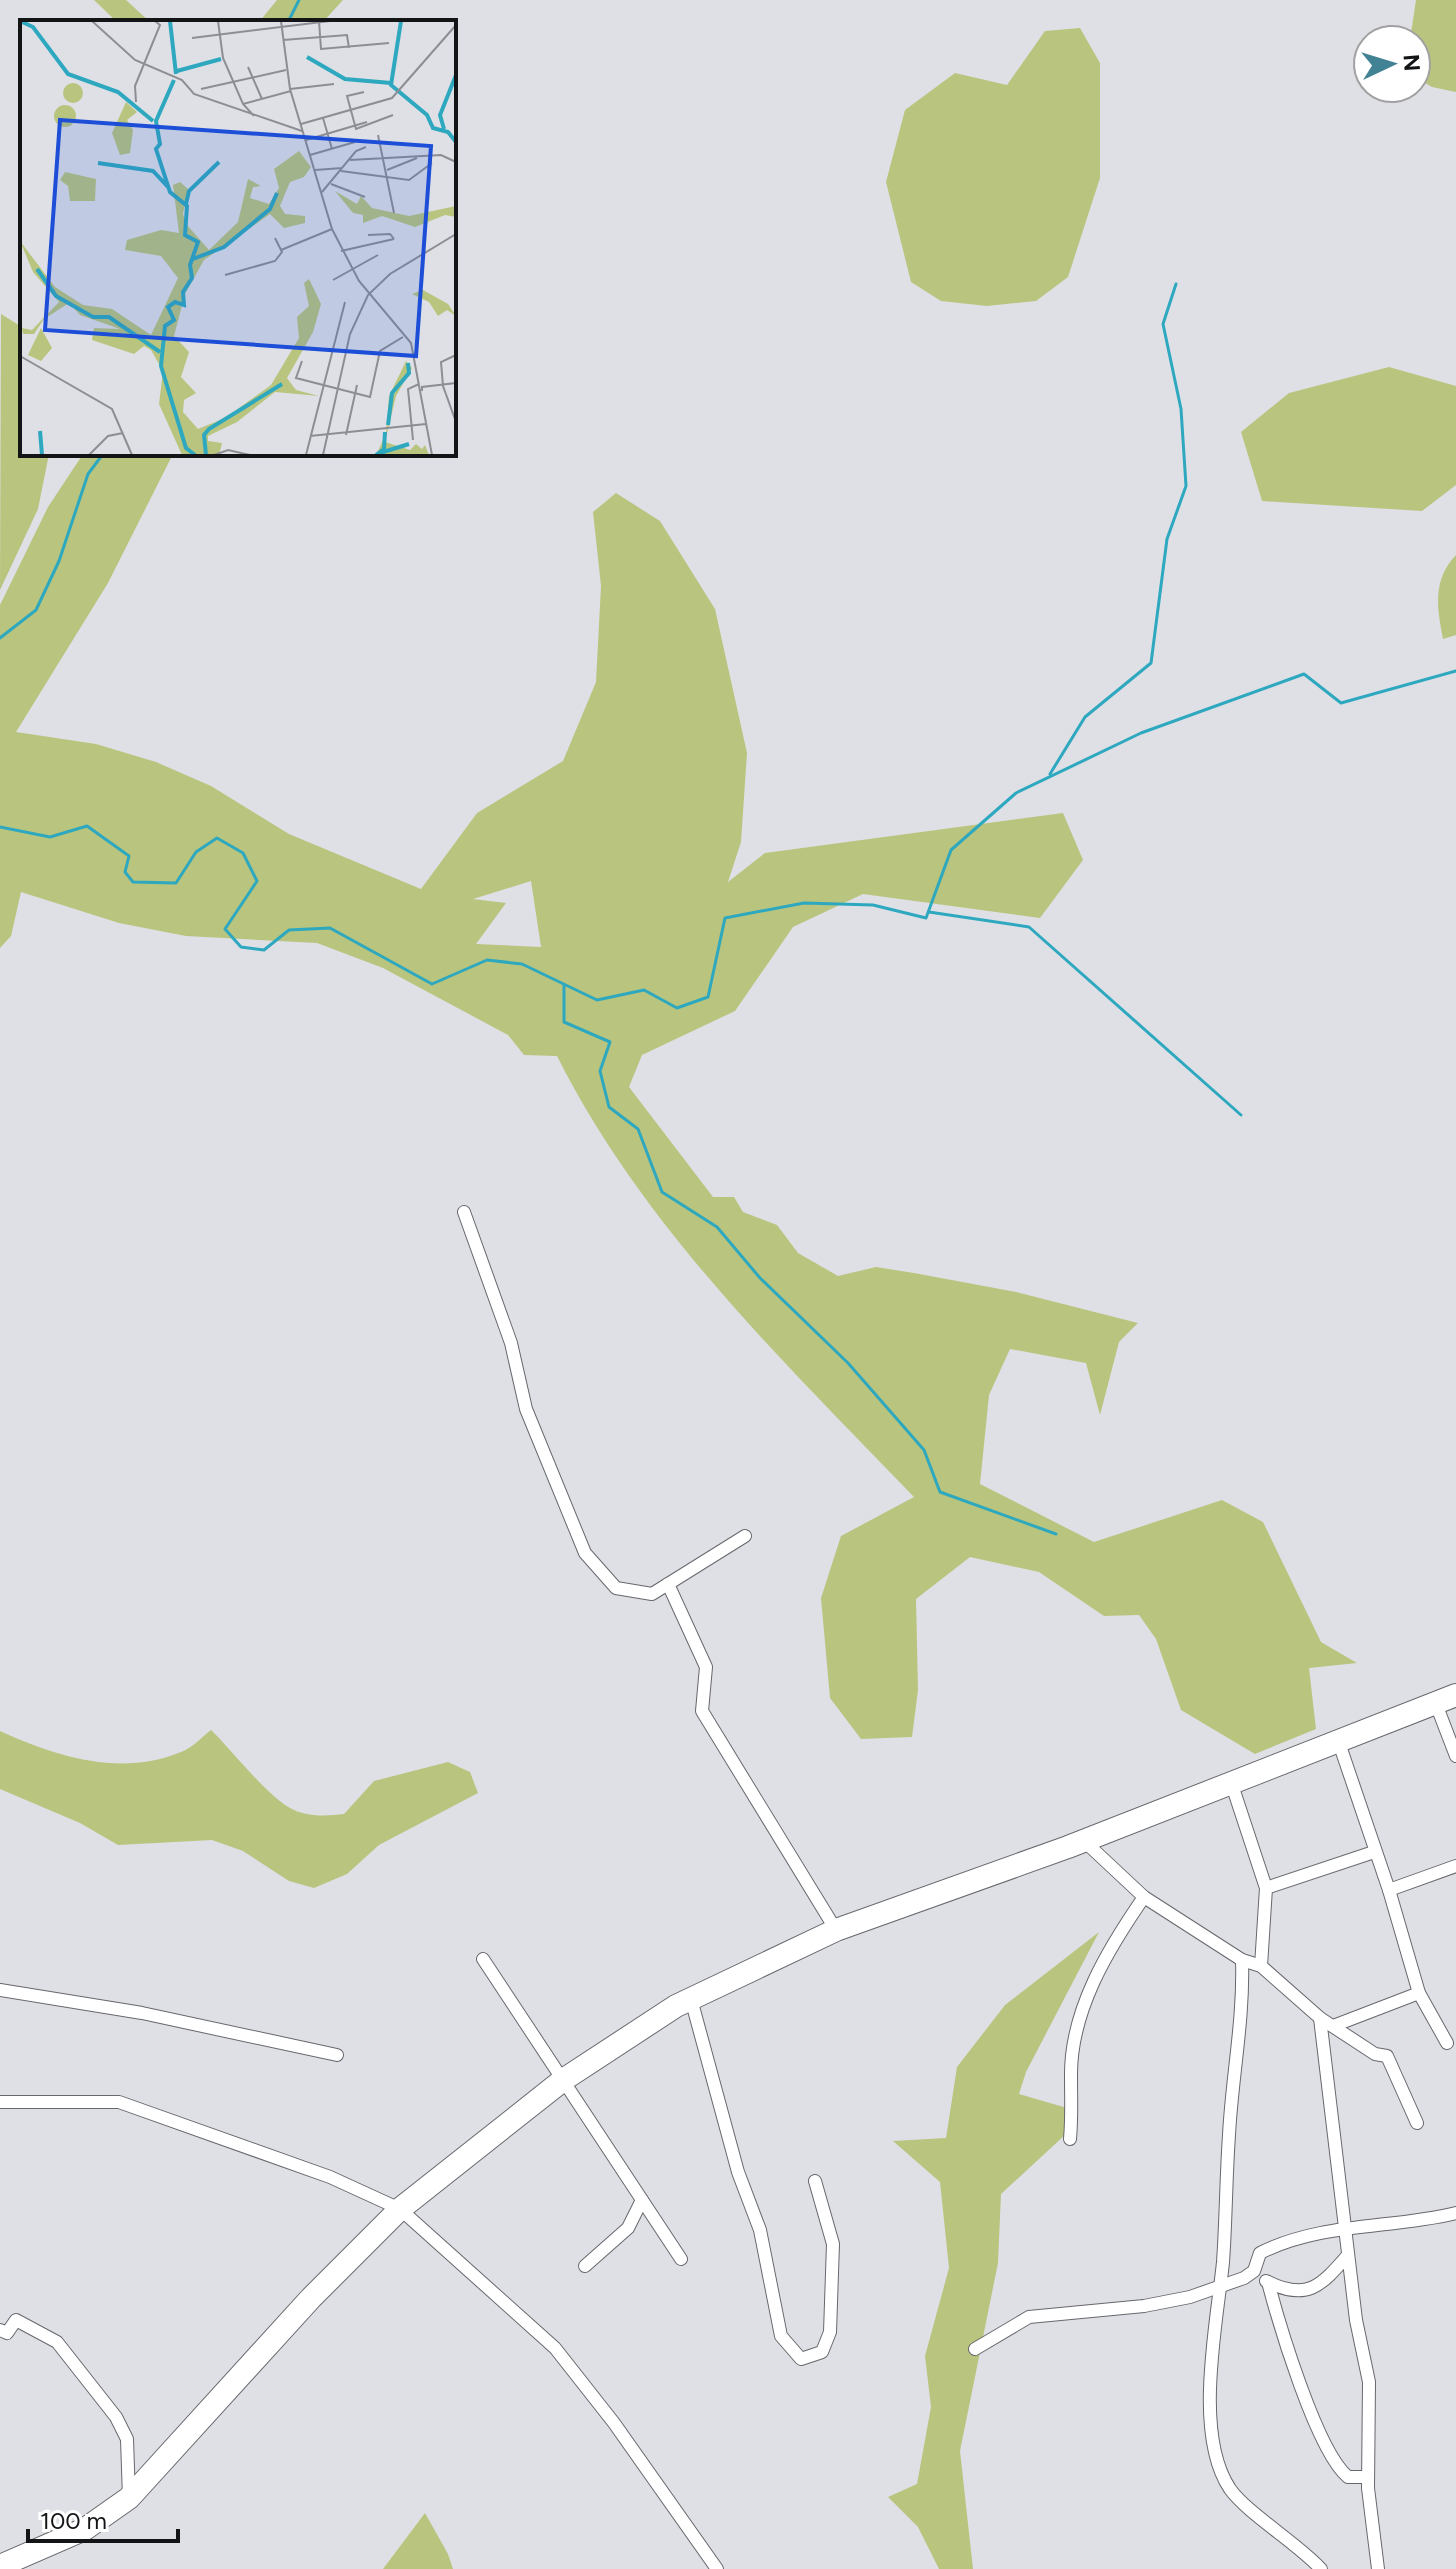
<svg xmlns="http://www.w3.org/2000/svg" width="1456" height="2569" viewBox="0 0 1456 2569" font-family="Figtree,sans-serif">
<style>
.green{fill:#b9c57e;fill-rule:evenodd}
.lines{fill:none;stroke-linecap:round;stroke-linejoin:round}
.stream{stroke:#2ea8bf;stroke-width:3}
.street-casing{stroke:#66686d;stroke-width:14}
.highway-casing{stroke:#66686d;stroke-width:24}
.street{stroke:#fff;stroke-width:12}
.highway{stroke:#fff;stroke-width:22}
.inset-river{fill:none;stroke:#2ea8bf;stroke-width:4}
.inset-road{fill:none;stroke:#8d8e93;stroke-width:2}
.view{fill:#1d4ed8;fill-opacity:0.15;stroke:#1d4ed8;stroke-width:4}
.inset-edge{fill:none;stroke:#131416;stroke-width:4}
</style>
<rect width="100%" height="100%" fill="#dee0e6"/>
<!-- green -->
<g class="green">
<polygon points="94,0 126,0 150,22 117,22"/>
<polygon points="277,0 343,0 323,22 259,22"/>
<polygon points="1416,0 1456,0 1456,92 1432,87 1416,78 1416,40 1410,40"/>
<polygon points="1080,28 1100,63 1100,178 1068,277 1036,301 987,306 941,301 911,282 886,182 905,110 955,73 1007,85 1045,31"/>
<polygon points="1,314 22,327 22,454 49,454 38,509 0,590"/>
<polygon points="1389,367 1456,386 1456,485 1422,511 1262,501 1241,432 1289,393"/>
<path d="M83,454H173L108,583L16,732L96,744L156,762L211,786L289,834L421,889L477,813L563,761L596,682L601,586L593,512L616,493L660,521L715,609L747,753L741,842L728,882L765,853L1063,813L1083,860L1040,918L863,894L793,927L735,1011L642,1055L629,1087L713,1197H734L743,1212L777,1225L798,1253L838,1276L876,1267L914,1273L1016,1292L1138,1323L1119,1342L1100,1415L1086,1363L1010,1349L989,1395L980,1484L1094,1542L1222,1500L1263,1522L1321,1642L1357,1663L1309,1668L1316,1729L1255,1754L1181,1710L1156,1639L1139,1615L1104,1616L1039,1572L970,1557L916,1599L918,1690L912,1737L861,1739L830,1698L821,1598L841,1536L914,1497C783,1361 643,1227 557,1056L524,1055L508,1035L383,968L317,943L186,936L119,923L21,892L11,936L0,948V605L48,507ZM531,881L541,947L476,944L506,903L473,899Z"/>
<path d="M1456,555V635L1443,639C1437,608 1432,580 1456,555Z"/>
<path d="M211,1730C232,1750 269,1799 294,1810C309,1817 328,1816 344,1814L374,1781L448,1762L470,1772L478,1793L379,1845L347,1874L314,1888L289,1881L243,1851L212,1840L118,1845L80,1823L0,1789V1731C57,1757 121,1777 181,1752C192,1748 202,1737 211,1730Z"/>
<polygon points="1099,1932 1026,2072 1019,2094 1074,2110 1066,2134 1001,2194 998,2263 960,2451 973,2569 939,2569 918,2527 888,2497 917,2484 931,2407 925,2356 949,2268 940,2182 893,2141 946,2138 957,2067 1005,2005"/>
<polygon points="425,2513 448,2554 453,2569 383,2569"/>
</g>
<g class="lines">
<!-- stream -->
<g class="stream">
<polyline points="288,22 299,0"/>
<polyline points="0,638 36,610 59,561 88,474 103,454"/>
<polyline points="1050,774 1085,717 1151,663 1167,539 1186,486 1181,409 1163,324 1176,284"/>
<polyline points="0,827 50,837 87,826 129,856 125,872 133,882 176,883 196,852 217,838 243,853 257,881 225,929 241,947 264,950 289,930 330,928 432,984 487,960 522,964 597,1000 644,990 677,1008 708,997 725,918 804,903 873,905 926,918 951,850 1016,793 1141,733 1304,674 1341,703 1456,671"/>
<polyline points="929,912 1029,927 1241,1115"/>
<polyline points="564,985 564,1022 610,1042 600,1071 609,1107 638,1129 662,1192 717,1227 760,1278 848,1363 924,1450 940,1492 1056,1534"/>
</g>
<defs>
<g id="street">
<polyline points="464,1212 511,1343 526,1409 585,1553 616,1588 652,1594 745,1536"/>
<polyline points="668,1584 706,1667 702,1711 836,1930"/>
<polyline points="1436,1704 1456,1756"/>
<polyline points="1338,1740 1389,1890 1419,1993 1447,2043"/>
<polyline points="1231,1782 1266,1888 1261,1966"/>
<polyline points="1083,1840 1144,1897 1242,1960 1261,1966 1320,2018 1375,2054 1387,2056 1417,2123"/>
<polyline points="1266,1888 1374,1852"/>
<polyline points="1389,1890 1456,1866"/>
<polyline points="483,1959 681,2259"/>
<path d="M1242,1960C1244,2020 1232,2076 1229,2135C1226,2178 1226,2220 1223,2262C1217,2323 1193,2434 1230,2489C1247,2513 1297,2543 1321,2569"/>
<polyline points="0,1990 142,2013 337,2055"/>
<polyline points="691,1999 738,2172 760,2230 781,2336 801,2359 822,2352 830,2332 833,2244 815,2181"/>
<polyline points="1320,2018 1356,2320 1369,2382 1368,2488 1378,2569"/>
<polyline points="1333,2026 1419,1993"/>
<polyline points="0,2102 119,2102 330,2177 400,2209 555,2348 614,2423 717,2569"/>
<path d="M1070,2139C1072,2117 1071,2098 1071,2077C1070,2011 1108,1949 1144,1897"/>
<polyline points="585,2266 628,2228 642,2200"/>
<path d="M1266,2281C1307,2302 1321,2286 1348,2255"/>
<path d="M1268,2282C1279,2324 1317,2452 1348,2477H1368"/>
<polyline points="0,2330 7,2333 16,2320 57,2342 116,2417 127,2439 129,2498"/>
<path d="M975,2349L1029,2317L1144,2306L1190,2297L1244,2278L1254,2271L1260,2253C1322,2222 1391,2229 1456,2213"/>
</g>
<polyline id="highway" points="0,2566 85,2529 129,2498 311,2298 400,2209 563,2080 676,2006 836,1930 1068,1847 1456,1695"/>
</defs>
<!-- street casing -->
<use href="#street" class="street-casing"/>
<!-- highway casing -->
<use href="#highway" class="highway-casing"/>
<!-- street -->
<use href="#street" class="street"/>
<!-- highway -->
<use href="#highway" class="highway"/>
</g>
<!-- overview -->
<g transform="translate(20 20)">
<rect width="436" height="436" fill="#dee0e6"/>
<path d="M43 73a10 10 0 1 1 20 0a10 10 0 1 1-20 0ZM106,82L117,92L107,100L113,110L110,133L100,135L92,113ZM34 96a11 11 0 1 1 22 0a11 11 0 1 1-22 0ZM279,131L291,147L284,157L270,162L260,186L265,194L285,196V203L264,208L250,194L184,240L165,274L154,316L169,332L161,357L176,373L164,380L163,392L178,409L205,398L251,365L279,318L277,297L289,286L284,263L289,259L301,284L293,312L267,358L276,370L299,376L255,372L217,402L188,416V421L202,423L199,435H162L139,384L143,351L131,330L124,326L114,334L72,320L74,308L100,309L60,295L49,283L24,299L14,314H3L2,308L12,310L39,282L13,252L0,221L35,267L63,285L92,289L131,315L158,258L141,236L105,230L107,220L141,210L159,213L153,165L160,162L168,169L163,194L167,205L189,230L218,202L228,159L241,166L233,167L230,178L249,184L259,168L254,149ZM45,152L76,159L75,181H50L48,166L40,160ZM315,171L337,184L341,176L352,188L389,196L436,186V197L425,195L395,207L362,196L343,203V195L333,193ZM403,270L428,284L436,296L427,290L418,296L409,282L392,274ZM21,308L32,328L21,341L8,335ZM386,341L392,348L376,376L365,422L390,430L396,424L402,429L405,425L409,435H356L366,414L369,376Z" fill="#b9c57e"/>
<path class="inset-river" d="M0,1L13,7L48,54L98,72L133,101M150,1L156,54M381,1L371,65L407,95L413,108L428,112L436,122M287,37L325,59L371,63M157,51L201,39M154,60L136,101L140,124L136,129L150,172L167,186L165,215L178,222L170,245L172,258L163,272L164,285L155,282L148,287L154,300L145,306L141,346L166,428L175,435M424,109L420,95L436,55M78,143L133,151L148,167M166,184L169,171L199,142M173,239L204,227L250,189L257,173M17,249L36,276L73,297H89L140,332M368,405L372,373L389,353L388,343M20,411L22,435M360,433L389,424M186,435L184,415L189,409L262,364M356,435L364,429L365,412"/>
<path class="inset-road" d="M72,1L115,40L162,60L174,74L282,111M198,1L203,38L223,84L234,96M261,1L270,69L312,209L339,261L391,323L412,435M299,1L301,29L369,23M172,18L310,1M263,20L327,15L329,28M228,47L242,79M181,69L266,50M270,69L314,64M344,72L327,76L336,109L373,95M116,82L115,66L140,5L135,1M223,84L271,71M303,98L312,129M281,104L372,78L436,5M358,115L374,193M286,120L347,102M290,135L335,122M330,140L421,135L436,142M295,150L322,148M367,150L397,138M321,151L389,160L412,143M311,164L345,177M302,172L336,131L346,127M348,215L370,214L374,219M261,230L312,209M321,231L374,219M205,255L255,241L262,232L255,218M313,260L358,235M436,335L421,342L423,366L436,402M0,336L92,389L112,435M282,341L276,358L350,377L360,331L383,317M402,371V367L436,363M326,415L337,365M290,416L406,404M393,420L388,369L399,364M69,435L88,416L103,413M194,435L208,430L230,435M286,435L325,282M303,435L330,314L348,275L370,254L436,214"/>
<path class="view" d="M40,100L411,126L396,336L25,310Z"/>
<rect width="436" height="436" class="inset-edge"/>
</g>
<!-- north arrow -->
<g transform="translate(1392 64) rotate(86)"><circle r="38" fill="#ffffff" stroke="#a1a1a2" stroke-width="2"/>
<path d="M0-6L14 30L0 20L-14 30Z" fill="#418294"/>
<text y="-12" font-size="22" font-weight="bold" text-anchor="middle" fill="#131416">N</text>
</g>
<!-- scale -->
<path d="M28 2529v12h150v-12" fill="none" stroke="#131416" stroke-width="4"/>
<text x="40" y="2529" font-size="24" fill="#131416" stroke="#ffffff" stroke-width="6" paint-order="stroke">100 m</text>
</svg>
